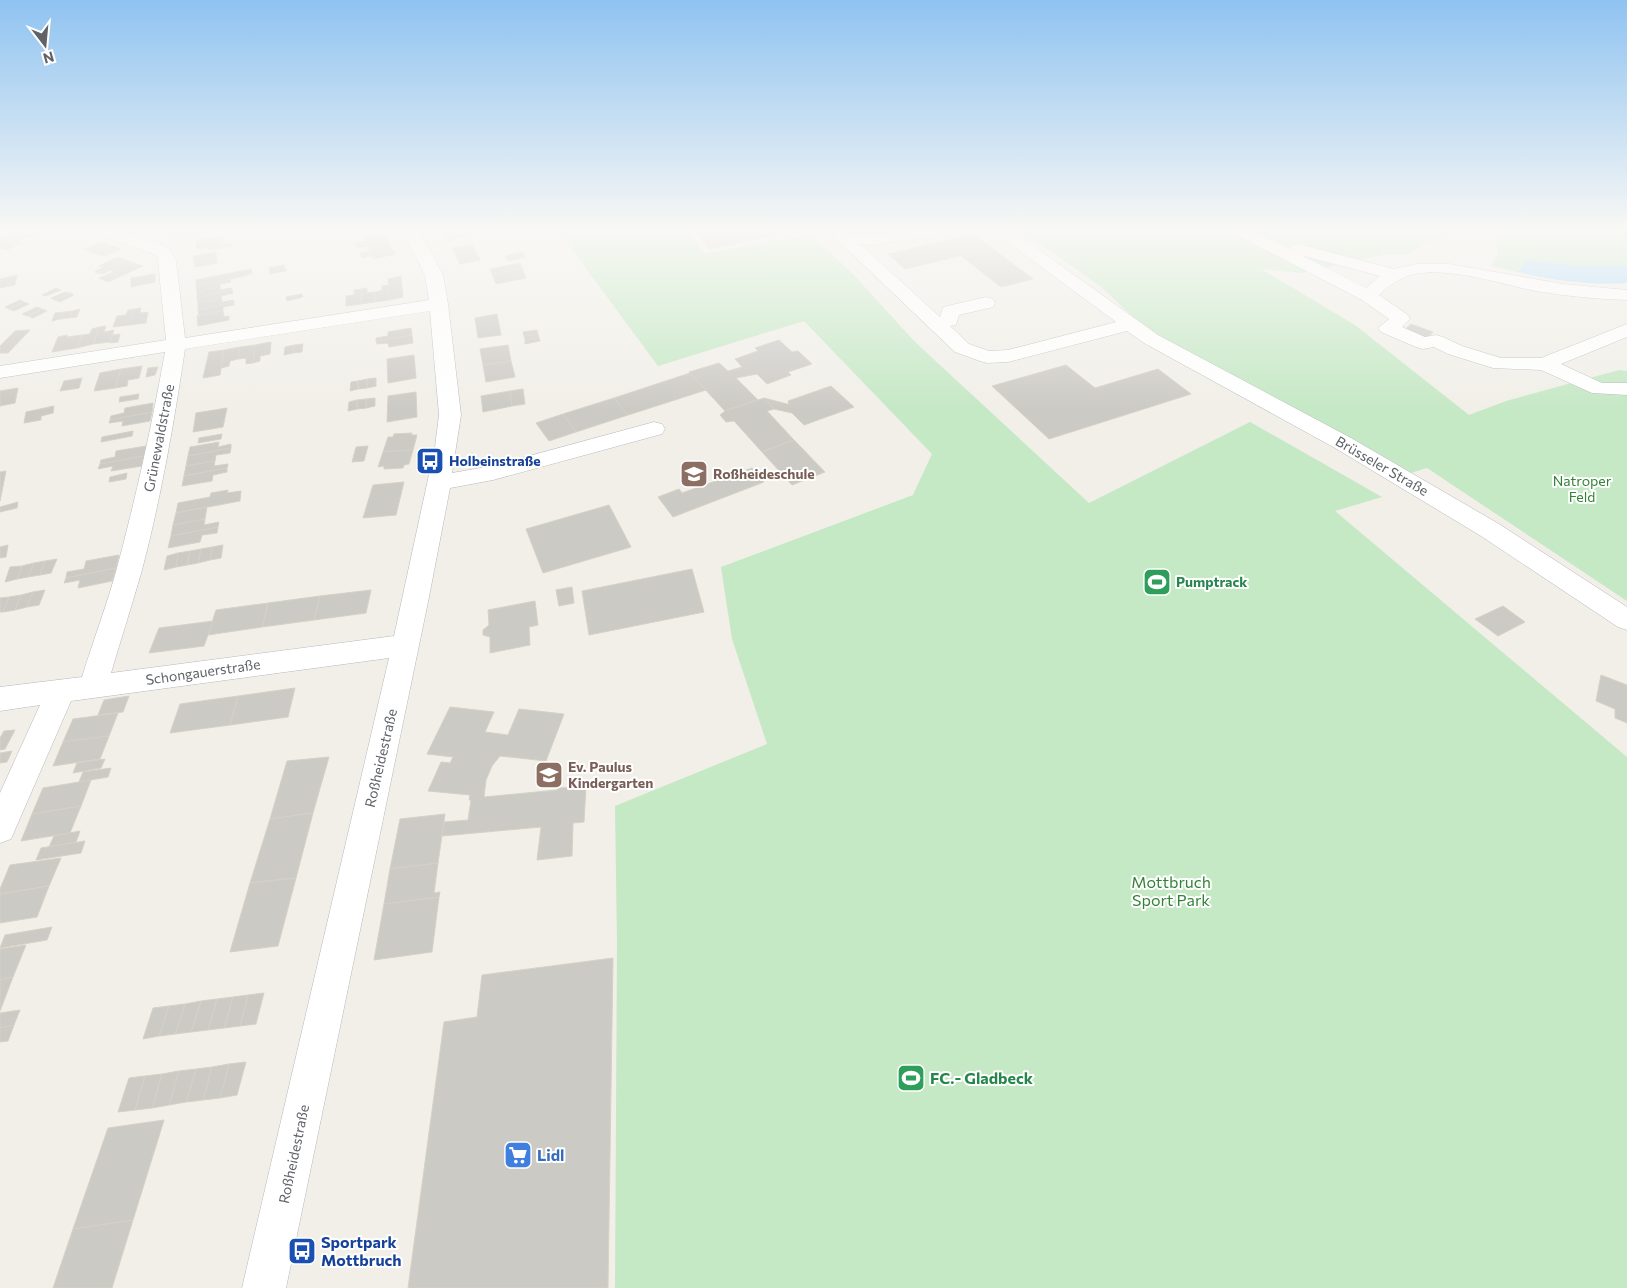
<svg xmlns="http://www.w3.org/2000/svg" width="1627" height="1288" viewBox="0 0 1627 1288" font-family="Commissioner,sans-serif">
<style>
.green{fill:#c5e8c5}
.water{fill:#aadaff}
.building{fill:#cccac5;stroke:#d6d1c6}
.lines{fill:none;stroke-linecap:round;stroke-linejoin:round}
.minor-casing{stroke:#b5b8bc;stroke-width:1}
.minor{fill:#fff;fill-rule:evenodd}
.labels{text-anchor:middle;stroke-width:4;stroke-linejoin:round;paint-order:stroke}
.street-label{font-size:14px;fill:#5f6368;stroke:#fff}
.transit-label{font-size:14px;font-weight:bold;fill:#164399;stroke:#fff;text-anchor:start}
.education-label{font-size:14px;font-weight:bold;fill:#785e54;stroke:#fff;text-anchor:start}
.park-label{font-size:14px;fill:#348238;stroke:#fff}
.leisure-label{font-size:14px;font-weight:bold;fill:#27864d;stroke:#fff;text-anchor:start}
.near-park-label{font-size:16px;fill:#348238;stroke:#fff}
.near-leisure-label{font-size:16px;font-weight:bold;fill:#27864d;stroke:#fff;text-anchor:start}
.near-shop-label{font-size:16px;font-weight:bold;fill:#366cbe;stroke:#fff;text-anchor:start}
.near-transit-label{font-size:16px;font-weight:bold;fill:#164399;stroke:#fff;text-anchor:start}
</style>
<rect width="100%" height="100%" fill="#f1efe8"/>
<!-- green -->
<g class="green">
<polygon points="557,229 685,229 705,253 811,235 853,274 914,341 1089,503 1250,422 1382,497 1335,511 1627,757 1627,1288 615,1288 617,943 615,806 767,744 732,639 721,567 913,495 932,454 804,321 658,366"/>
<polygon points="1014,229 1474,229 1426,243 1410,254 1386,254 1302,273 1261,269 1355,325 1469,415 1506,401 1619,370 1627,371 1627,601 1427,468 1407,474 1148,331 1100,286 1040,244"/>
<polygon points="1507,229 1627,229 1627,266 1573,266 1527,259 1518,272 1491,266 1498,255 1494,231"/>
</g>
<!-- water -->
<path class="water" d="M1527,259L1573,266H1627V283C1590,285 1554,281 1518,272Z"/>
<!-- building -->
<g class="building">
<polygon points="20,229 40,229 45,231 24,238 11,233"/>
<polygon points="177,229 190,229 177,235 169,233"/>
<polygon points="190,229 202,230 185,238 177,235"/>
<polygon points="440,229 463,229 467,236 448,241"/>
<polygon points="693,229 766,229 772,236 709,249"/>
<polygon points="11,233 24,238 18,240 23,242 18,245 0,238"/>
<polygon points="384,234 386,239 356,246 355,243 365,241 363,238"/>
<polygon points="973,234 992,248 905,269 888,254"/>
<polygon points="222,236 223,244 197,249 196,240"/>
<polygon points="0,238 18,245 6,250 0,248"/>
<polygon points="386,239 389,244 368,248 367,246 357,248 356,246"/>
<polygon points="101,242 111,245 94,253 84,249"/>
<polygon points="231,243 232,246 209,250 208,247"/>
<polygon points="389,244 392,249 361,256 360,253 370,251 368,248"/>
<polygon points="472,244 480,260 460,264 452,248"/>
<polygon points="111,245 121,249 104,256 94,253"/>
<polygon points="992,248 1033,279 1001,287 960,255"/>
<polygon points="392,249 395,254 374,259 372,256 362,258 361,256"/>
<polygon points="216,252 216,257 194,262 193,256"/>
<polygon points="523,252 526,257 508,261 505,256"/>
<polygon points="118,257 126,260 98,273 94,272 104,267 99,266"/>
<polygon points="216,257 217,263 195,267 194,262"/>
<polygon points="126,260 134,263 115,272 111,270 102,274 98,273"/>
<polygon points="134,263 143,266 108,282 99,278"/>
<polygon points="520,263 522,268 492,274 490,269"/>
<polygon points="284,265 286,271 270,274 269,268"/>
<polygon points="522,268 526,278 496,284 492,274"/>
<polygon points="251,269 252,273 245,276 196,286 196,280"/>
<polygon points="155,274 155,282 131,287 131,278"/>
<polygon points="17,275 15,285 0,288 0,279"/>
<polygon points="401,276 403,297 389,300 388,279"/>
<polygon points="230,279 231,282 220,284 220,287 197,292 196,286"/>
<polygon points="388,285 389,300 375,302 375,292 382,290 382,286"/>
<polygon points="220,287 220,290 232,288 232,290 197,298 197,292"/>
<polygon points="56,288 61,290 46,296 42,295"/>
<polygon points="367,288 367,293 375,292 375,302 361,304 361,289"/>
<polygon points="361,289 361,304 346,306 346,296 354,295 354,290"/>
<polygon points="232,290 233,293 221,296 222,299 198,303 197,298"/>
<polygon points="65,292 70,293 55,300 51,298"/>
<polygon points="70,293 74,295 60,302 55,300"/>
<polygon points="302,294 303,297 287,301 286,297"/>
<polygon points="222,299 222,302 233,300 234,302 198,310 198,303"/>
<polygon points="20,300 24,302 9,309 5,307"/>
<polygon points="24,302 29,304 14,311 9,309"/>
<polygon points="234,302 234,305 223,307 223,311 197,316 199,315 198,310"/>
<polygon points="37,307 42,309 27,316 22,314"/>
<polygon points="141,308 140,313 148,312 146,323 129,325 134,309"/>
<polygon points="42,309 47,311 33,318 28,316"/>
<polygon points="80,309 77,317 69,318 72,311"/>
<polygon points="134,309 129,325 113,327 117,316 126,315 128,310"/>
<polygon points="72,311 69,318 60,319 64,312"/>
<polygon points="223,311 224,317 229,316 229,320 198,326 197,316"/>
<polygon points="64,312 60,319 52,321 55,313"/>
<polygon points="497,314 501,335 478,338 475,318"/>
<polygon points="1411,324 1433,332 1424,340 1403,331"/>
<polygon points="106,326 104,332 114,330 110,342 93,344 99,327"/>
<polygon points="99,327 93,344 77,348 82,335 90,334 92,329"/>
<polygon points="411,328 412,335 376,341 376,338 388,336 388,332"/>
<polygon points="30,330 8,353 0,353 0,346 15,331"/>
<polygon points="537,330 538,334 524,336 523,332"/>
<polygon points="120,334 118,342 110,343 112,335"/>
<polygon points="538,334 539,338 525,340 524,336"/>
<polygon points="67,335 67,337 82,335 77,348 52,352 58,337"/>
<polygon points="412,335 413,343 389,347 388,343 377,344 376,341"/>
<polygon points="539,338 540,341 525,344 525,340"/>
<polygon points="779,340 792,352 798,351 812,364 788,372 791,375 767,384 757,374 736,378 758,400 725,411 689,372 719,363 728,371 742,367 735,359 758,351 755,348"/>
<polygon points="271,342 270,354 260,356 260,361 253,363 255,345"/>
<polygon points="303,344 302,352 293,353 294,345"/>
<polygon points="255,345 253,363 246,364 246,358 238,359 240,347"/>
<polygon points="294,345 293,353 284,355 285,347"/>
<polygon points="508,345 511,361 483,365 480,349"/>
<polygon points="240,347 238,359 230,361 229,366 221,368 224,350"/>
<polygon points="224,350 220,375 203,378 209,352"/>
<polygon points="414,355 416,378 388,383 387,359"/>
<polygon points="511,361 515,377 486,382 483,365"/>
<polygon points="1066,365 1095,388 1158,369 1191,394 1049,439 992,386"/>
<polygon points="142,366 139,378 128,380 127,386 115,388 121,369"/>
<polygon points="158,367 155,375 146,377 148,368"/>
<polygon points="121,369 115,388 94,391 100,373"/>
<polygon points="690,373 706,390 628,415 614,398"/>
<polygon points="82,378 79,388 60,391 64,381"/>
<polygon points="376,378 376,386 367,388 367,379"/>
<polygon points="367,379 367,388 358,389 358,381"/>
<polygon points="358,381 358,389 350,391 351,382"/>
<polygon points="831,386 854,407 804,425 792,413 774,409 764,398 787,404 789,404 788,401"/>
<polygon points="18,388 15,403 0,406 0,391"/>
<polygon points="523,389 525,404 512,406 510,391"/>
<polygon points="510,391 512,406 483,412 481,396"/>
<polygon points="416,392 417,417 387,422 388,396"/>
<polygon points="139,394 138,399 119,402 120,397"/>
<polygon points="375,398 375,406 366,408 366,399"/>
<polygon points="614,398 628,415 576,432 563,414"/>
<polygon points="764,398 774,409 767,411 794,440 762,452 734,421 726,422 720,415 725,411"/>
<polygon points="366,399 366,408 357,409 357,400"/>
<polygon points="357,400 357,409 348,411 349,402"/>
<polygon points="153,403 152,412 110,420 111,416 124,413 125,408"/>
<polygon points="54,406 53,413 41,416 41,420 24,423 26,412"/>
<polygon points="227,408 223,427 193,432 196,413"/>
<polygon points="152,412 150,421 122,426 123,421 109,423 110,420"/>
<polygon points="563,414 576,432 549,441 536,423"/>
<polygon points="133,431 132,436 101,442 102,437"/>
<polygon points="412,433 411,435 417,435 413,450 383,452 388,437 393,437 394,434"/>
<polygon points="222,434 221,439 198,443 199,438"/>
<polygon points="794,440 825,472 792,485 762,452"/>
<polygon points="219,442 218,447 231,444 231,448 188,456 190,447"/>
<polygon points="146,446 144,456 100,464 101,460 115,457 116,451"/>
<polygon points="368,446 364,461 352,462 356,447"/>
<polygon points="231,448 230,453 216,455 215,461 186,466 188,456"/>
<polygon points="413,450 409,464 404,465 403,468 384,469 384,466 378,467 383,452"/>
<polygon points="144,456 142,466 111,471 113,466 98,469 100,464"/>
<polygon points="215,461 214,466 228,464 227,468 184,476 186,466"/>
<polygon points="227,468 227,472 213,475 212,481 182,486 184,476"/>
<polygon points="752,468 764,482 673,517 658,497 679,489 682,493"/>
<polygon points="6,471 0,501 0,472"/>
<polygon points="127,473 126,479 109,482 110,477"/>
<polygon points="404,482 396,515 363,518 373,485"/>
<polygon points="228,490 227,493 241,491 240,501 176,513 178,503 210,497 211,493"/>
<polygon points="18,502 17,508 0,512 0,507"/>
<polygon points="609,505 631,547 543,573 526,529"/>
<polygon points="207,507 205,519 173,525 176,513"/>
<polygon points="205,519 204,525 219,522 218,527 171,536 173,525"/>
<polygon points="218,527 217,533 202,535 200,542 168,548 171,536"/>
<polygon points="8,545 6,557 0,558 0,547"/>
<polygon points="223,545 221,558 210,560 212,547"/>
<polygon points="212,547 210,560 198,563 201,549"/>
<polygon points="201,549 198,563 187,565 190,551"/>
<polygon points="190,551 187,565 176,567 178,553"/>
<polygon points="178,553 176,567 164,570 167,556"/>
<polygon points="119,555 116,568 66,578 67,572 84,569 86,561"/>
<polygon points="57,559 51,573 40,575 45,561"/>
<polygon points="45,561 40,575 28,577 34,563"/>
<polygon points="34,563 28,577 17,579 22,566"/>
<polygon points="22,566 17,579 5,582 10,567"/>
<polygon points="116,568 112,581 78,588 80,580 64,583 66,578"/>
<polygon points="692,569 704,612 589,635 582,591"/>
<polygon points="572,587 574,603 559,606 556,590"/>
<polygon points="45,590 39,605 27,607 33,592"/>
<polygon points="371,590 366,613 314,620 320,596"/>
<polygon points="33,592 27,607 15,610 21,595"/>
<polygon points="21,595 15,610 3,612 9,597"/>
<polygon points="320,596 314,620 262,627 268,603"/>
<polygon points="9,597 3,612 0,612 0,598"/>
<polygon points="535,601 538,625 529,627 530,645 490,653 490,637 483,635 483,630 489,625 488,610"/>
<polygon points="268,603 262,627 208,635 216,610"/>
<polygon points="1503,606 1525,622 1498,636 1475,619"/>
<polygon points="213,621 204,646 149,653 159,628"/>
<polygon points="1601,675 1627,685 1627,723 1615,718 1615,709 1596,701"/>
<polygon points="295,688 288,717 230,725 238,696"/>
<polygon points="129,696 123,712 98,715 104,700"/>
<polygon points="238,696 230,725 170,733 180,704"/>
<polygon points="450,707 494,712 485,732 508,735 519,709 564,714 546,761 500,756 492,766 486,780 484,797 557,790 557,788 586,787 584,822 573,823 572,856 537,860 541,827 442,836 444,822 468,820 471,800 469,800 470,795 428,791 441,762 450,763 453,757 427,754"/>
<polygon points="118,713 109,736 63,742 73,719"/>
<polygon points="15,730 5,749 0,750 0,738 4,731"/>
<polygon points="109,736 100,759 53,766 63,742"/>
<polygon points="12,751 7,762 0,763 0,753"/>
<polygon points="329,757 313,813 270,819 287,761"/>
<polygon points="105,759 101,768 73,773 77,763"/>
<polygon points="111,768 108,777 79,782 83,772"/>
<polygon points="91,780 81,806 32,814 43,788"/>
<polygon points="81,806 70,833 21,841 32,814"/>
<polygon points="313,813 296,878 250,883 270,819"/>
<polygon points="445,814 438,863 390,869 400,819"/>
<polygon points="80,831 76,842 49,847 54,836"/>
<polygon points="85,841 81,853 36,860 41,848"/>
<polygon points="61,858 49,886 0,894 0,889 10,865"/>
<polygon points="438,863 434,893 440,892 439,897 384,904 390,869"/>
<polygon points="296,878 278,946 230,952 250,883"/>
<polygon points="49,886 37,917 0,923 0,894"/>
<polygon points="439,897 432,952 374,960 384,904"/>
<polygon points="52,927 47,940 0,948 5,935"/>
<polygon points="26,945 13,977 0,980 0,949"/>
<polygon points="613,958 608,1288 408,1288 444,1022 477,1017 482,975"/>
<polygon points="13,977 0,1011 0,980"/>
<polygon points="264,993 256,1024 240,1026 248,995"/>
<polygon points="248,995 240,1026 224,1028 233,997"/>
<polygon points="233,997 224,1028 208,1030 217,999"/>
<polygon points="217,999 208,1030 191,1032 201,1001"/>
<polygon points="201,1001 191,1032 175,1034 185,1004"/>
<polygon points="185,1004 175,1034 159,1036 169,1006"/>
<polygon points="169,1006 159,1036 143,1039 153,1008"/>
<polygon points="20,1010 14,1025 0,1028 0,1013"/>
<polygon points="14,1025 8,1041 0,1042 0,1028"/>
<polygon points="246,1062 237,1095 220,1098 229,1064"/>
<polygon points="229,1064 220,1098 203,1100 212,1067"/>
<polygon points="212,1067 203,1100 186,1102 196,1069"/>
<polygon points="196,1069 186,1102 169,1105 179,1071"/>
<polygon points="179,1071 169,1105 152,1108 162,1074"/>
<polygon points="162,1074 152,1108 135,1110 145,1076"/>
<polygon points="145,1076 135,1110 118,1112 129,1078"/>
<polygon points="164,1120 133,1220 73,1229 108,1128"/>
<polygon points="133,1220 112,1288 53,1288 73,1229"/>
</g>
<g class="lines">
<defs>
<g id="minor">
<path d="M90,229H115L169,248L176,261L185,338L429,300L425,275L402,229H418L443,275L448,304L461,415L452,473L492,466L654,422L662,424L665,429L662,434L493,480L450,488L429,597L286,1288H242L389,658L71,701L11,839L0,843V793L40,705L0,711V687L82,677C93,641 107,605 117,568C136,497 152,425 165,352L0,378V366L166,340L158,261L156,255L92,232ZM430,311L439,415L435,447L394,636L111,673C121,639 132,605 142,570C161,498 174,423 185,349Z"/>
<path d="M826,229H844C858,242 892,231 909,229C924,228 939,229 953,229L951,232L945,234L871,245L860,244L940,317L943,307L986,297L993,299L995,303L993,307L959,315L956,325L950,326L969,344L989,351L1008,350L1116,322L990,229H1010L1158,335L1351,438L1499,524L1627,607V630L1618,627L1481,536L1335,448L1144,343L1127,331L1008,362L987,363L980,361L955,352Z"/>
<path d="M1229,229H1250L1290,249L1292,245L1298,244L1394,269L1417,264H1449L1563,284L1627,290V300C1596,299 1566,296 1536,291C1500,284 1451,267 1415,274C1401,277 1389,285 1379,295L1408,315L1410,319L1402,327L1425,337L1436,335L1443,337L1462,346L1501,358H1541L1627,324V337L1561,364L1602,383H1627V395L1592,393L1541,370L1493,368L1448,354L1434,347L1423,349L1416,347L1381,332L1378,328L1389,319L1362,300L1231,232ZM1301,255L1380,276L1366,288Z"/>
</g>
</defs>
<!-- minor casing -->
<use href="#minor" class="minor-casing"/>
<!-- minor -->
<use href="#minor" class="minor"/>
</g>
<!-- sky -->
<linearGradient id="sky" x2="0" y2="1"><stop stop-color="#8fc3f1"/><stop offset="0.56" stop-color="#f9f8f5"/><stop offset="1" stop-color="#f9f8f5" stop-opacity="0"/></linearGradient>
<rect width="1627" height="410" fill="url(#sky)"/>
<!-- icons -->
<defs>
<symbol id="bus-square" viewBox="-11 -11 22 22"><rect x="-9" y="-9" width="18" height="18" rx="4" fill="#1a4fb4" stroke="#fff"/><path d="M-5-6H5V4H4V6H2V4H-2V6H-4V4H-5ZM-3.5-4V0h7V-4ZM-3.5 1.2v1.5H-2V1.2ZM2 1.2v1.5H3.5V1.2Z" fill="#fff"/></symbol>
<symbol id="school-square" viewBox="-11 -11 22 22"><rect x="-9" y="-9" width="18" height="18" rx="4" fill="#8d6e63" stroke="#fff"/><path d="M0-5L7-2L0 1L-7-2ZM-4 1L0 2.5L4 1V4Q0 6-4 4Z" fill="#fff"/></symbol>
<symbol id="stadium-square" viewBox="-11 -11 22 22"><rect x="-9" y="-9" width="18" height="18" rx="4" fill="#2e9e5b" stroke="#fff"/><path d="M0-5a6.5 5 0 1 0 0 10a6.5 5 0 1 0 0-10ZM-3.5-1.8h7v3.6h-7Z" fill="#fff"/></symbol>
<symbol id="supermarket-square" viewBox="-11 -11 22 22"><rect x="-9" y="-9" width="18" height="18" rx="4" fill="#3f7fe0" stroke="#fff"/><path d="M-6-5.5h2.5l.6 2H6L4.5 2H-2.5L-4.4-4H-6ZM-1.5 3.2a1.3 1.3 0 1 0 .1 0ZM3 3.2a1.3 1.3 0 1 0 .1 0Z" fill="#fff"/></symbol>
</defs>
<g fill-rule="evenodd">
<use href="#bus-square" x="414" y="445" width="32" height="32"/>
<use href="#school-square" x="678" y="458" width="32" height="32"/>
<use href="#stadium-square" x="1141" y="566" width="32" height="32"/>
<use href="#school-square" x="533" y="759" width="32" height="32"/>
<use href="#stadium-square" x="895" y="1062" width="32" height="32"/>
<use href="#supermarket-square" x="502" y="1139" width="32" height="32"/>
<use href="#bus-square" x="286" y="1235" width="32" height="32"/>
</g>
<g class="labels">
<!-- street labels -->
<g class="street-label">
<text transform="translate(159 438) rotate(-79)" y="5">Grünewaldstraße</text>
<text transform="translate(1382 466) rotate(30)" y="5">Brüsseler Straße</text>
<text transform="translate(203 672) rotate(-8)" y="5">Schongauerstraße</text>
<text transform="translate(381 758) rotate(-77)" y="5">Roßheidestraße</text>
<text transform="translate(294 1154) rotate(-78)" y="5">Roßheidestraße</text>
</g>
<!-- transit labels -->
<g class="transit-label">
<text x="449" y="466">Holbeinstraße</text>
</g>
<!-- education labels -->
<g class="education-label">
<text x="713" y="479">Roßheideschule</text>
<text x="568" y="772">Ev. Paulus<tspan x="568" dy="16">Kindergarten</tspan></text>
</g>
<!-- park labels -->
<g class="park-label">
<text x="1582" y="486">Natroper<tspan x="1582" dy="16">Feld</tspan></text>
</g>
<!-- leisure labels -->
<g class="leisure-label">
<text x="1176" y="587">Pumptrack</text>
</g>
<!-- near-park labels -->
<g class="near-park-label">
<text x="1171" y="888">Mottbruch<tspan x="1171" dy="18">Sport Park</tspan></text>
</g>
<!-- near-leisure labels -->
<g class="near-leisure-label">
<text x="930" y="1084">FC.- Gladbeck</text>
</g>
<!-- near-shop labels -->
<g class="near-shop-label">
<text x="537" y="1161">Lidl</text>
</g>
<!-- near-transit labels -->
<g class="near-transit-label">
<text x="321" y="1248">Sportpark<tspan x="321" dy="18">Mottbruch</tspan></text>
</g>
</g>
<!-- north arrow -->
<g transform="translate(45 45) rotate(164)" stroke="#ffffff" stroke-width="4" paint-order="stroke">
<path d="M0-4L9 19L0 12L-9 19Z" fill="#5f6368"/>
<text y="-8" font-size="14" font-weight="bold" text-anchor="middle" fill="#5f6368">N</text>
</g>
</svg>
